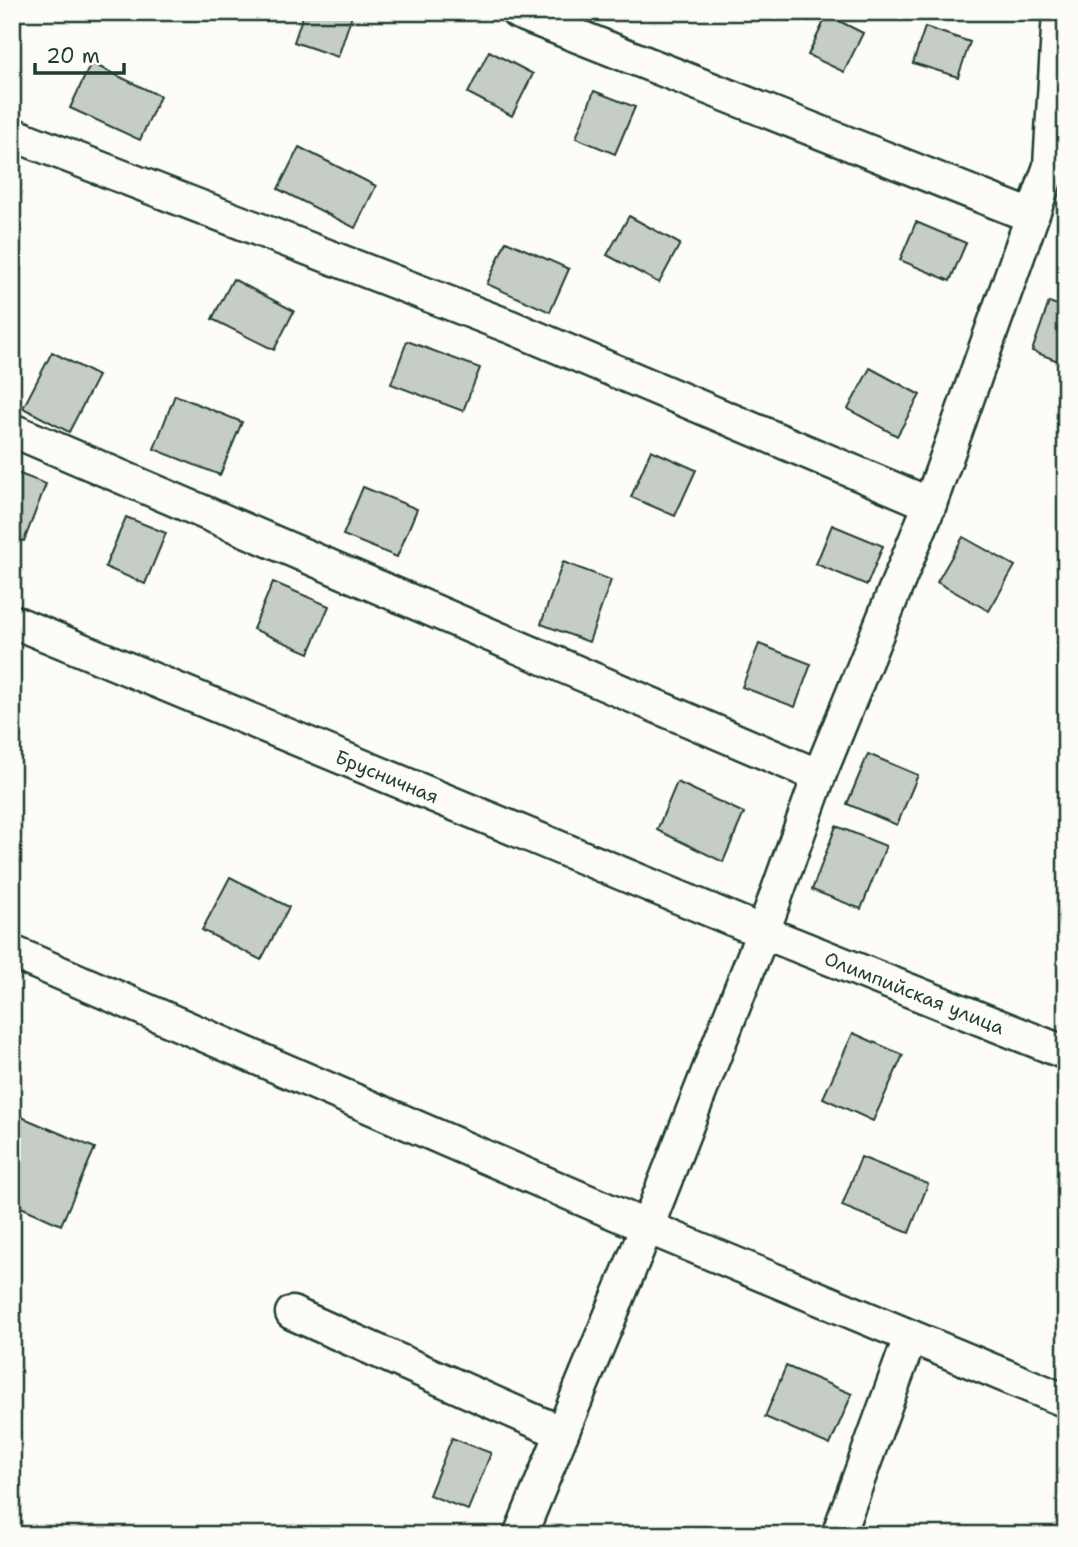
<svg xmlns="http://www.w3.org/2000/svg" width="1078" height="1547" viewBox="0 0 1078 1547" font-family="'Shantell Sans',sans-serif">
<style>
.building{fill:#c6cdc7;stroke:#1f3d34;stroke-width:2}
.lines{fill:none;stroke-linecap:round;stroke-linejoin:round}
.minor-casing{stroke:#1f3d34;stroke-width:37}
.minor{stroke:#fdfcf7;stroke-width:32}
.labels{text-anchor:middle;stroke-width:5;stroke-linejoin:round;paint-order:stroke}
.street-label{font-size:19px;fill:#1f3d34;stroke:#fdfcf7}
</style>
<rect width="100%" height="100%" fill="#fdfcf7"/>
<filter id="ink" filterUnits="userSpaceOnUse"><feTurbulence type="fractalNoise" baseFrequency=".0143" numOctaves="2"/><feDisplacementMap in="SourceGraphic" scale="14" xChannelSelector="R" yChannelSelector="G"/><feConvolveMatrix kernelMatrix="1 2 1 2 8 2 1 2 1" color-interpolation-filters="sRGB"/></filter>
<g filter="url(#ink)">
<!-- building -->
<g class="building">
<polygon points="304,12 353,12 338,57 294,42"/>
<polygon points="827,15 863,33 844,72 808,55"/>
<polygon points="925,27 970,42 958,77 913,63"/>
<polygon points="489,51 533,74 512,116 468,93"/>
<polygon points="91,63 160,96 140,140 70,108"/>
<polygon points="594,91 635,107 615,154 576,138"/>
<polygon points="299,147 376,186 355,228 278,189"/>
<polygon points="629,216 680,244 659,283 607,255"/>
<polygon points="916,222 966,243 950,281 900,260"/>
<polygon points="506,241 569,269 550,312 487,284"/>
<polygon points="233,279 294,311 274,350 212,319"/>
<polygon points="1049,302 1066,308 1066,364 1032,351"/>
<polygon points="407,341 480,368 463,411 391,384"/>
<polygon points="52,352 98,376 69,432 23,408"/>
<polygon points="870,368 920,395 897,436 848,409"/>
<polygon points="175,395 242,422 220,475 154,449"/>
<polygon points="651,450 696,470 675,516 631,497"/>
<polygon points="12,471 46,484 24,541 12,537"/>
<polygon points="363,487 417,509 397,557 343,535"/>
<polygon points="126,517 166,533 145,584 105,567"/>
<polygon points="832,525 883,546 867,585 816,564"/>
<polygon points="963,537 1015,566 989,611 937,582"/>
<polygon points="563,562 611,580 589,642 541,624"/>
<polygon points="273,582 329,606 309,653 253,629"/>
<polygon points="759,644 811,664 795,707 742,687"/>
<polygon points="868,754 918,775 897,825 847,804"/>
<polygon points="677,782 744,813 723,862 657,830"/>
<polygon points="836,826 886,846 861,909 812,890"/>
<polygon points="230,877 289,907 261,960 202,930"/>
<polygon points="853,1033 903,1055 873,1121 823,1098"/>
<polygon points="12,1113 95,1148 61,1225 12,1203"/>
<polygon points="861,1157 928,1184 909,1233 842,1206"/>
<polygon points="786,1366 852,1394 830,1445 765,1417"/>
<polygon points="452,1438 491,1453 468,1510 429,1495"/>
<polygon points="562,1528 577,1535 558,1535"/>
</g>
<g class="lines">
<defs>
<g id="minor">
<polyline points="517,12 1031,216"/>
<polyline points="12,134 511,327 930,504"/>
<polyline points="12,430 819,776"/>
<path id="s1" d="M12,621L763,932L1066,1053"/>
<polyline points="12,952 647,1227 1066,1401"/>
<polyline points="292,1313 562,1433"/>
<polyline points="520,1535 647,1227 763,932 819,776 930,504 1050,166 1059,12"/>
<polyline points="838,1535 910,1338"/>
</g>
</defs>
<!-- minor casing -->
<use href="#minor" class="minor-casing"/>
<!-- minor -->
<use href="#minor" class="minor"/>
</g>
</g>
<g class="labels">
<!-- street labels -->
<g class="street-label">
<text dy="7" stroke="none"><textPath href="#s1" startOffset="406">Брусничная</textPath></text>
<text dy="7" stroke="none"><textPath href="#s1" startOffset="976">Олимпийская улица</textPath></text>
</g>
</g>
<!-- margin -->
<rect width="1078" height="1547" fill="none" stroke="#fdfcf7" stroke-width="42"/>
<rect x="21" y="21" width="1036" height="1505" fill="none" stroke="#1f3d34" stroke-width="2.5" filter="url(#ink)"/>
<!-- scale -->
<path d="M35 63v10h89v-10" fill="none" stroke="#1f3d34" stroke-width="3.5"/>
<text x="46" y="63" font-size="21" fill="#1f3d34" stroke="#fdfcf7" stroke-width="5" paint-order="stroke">20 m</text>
</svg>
